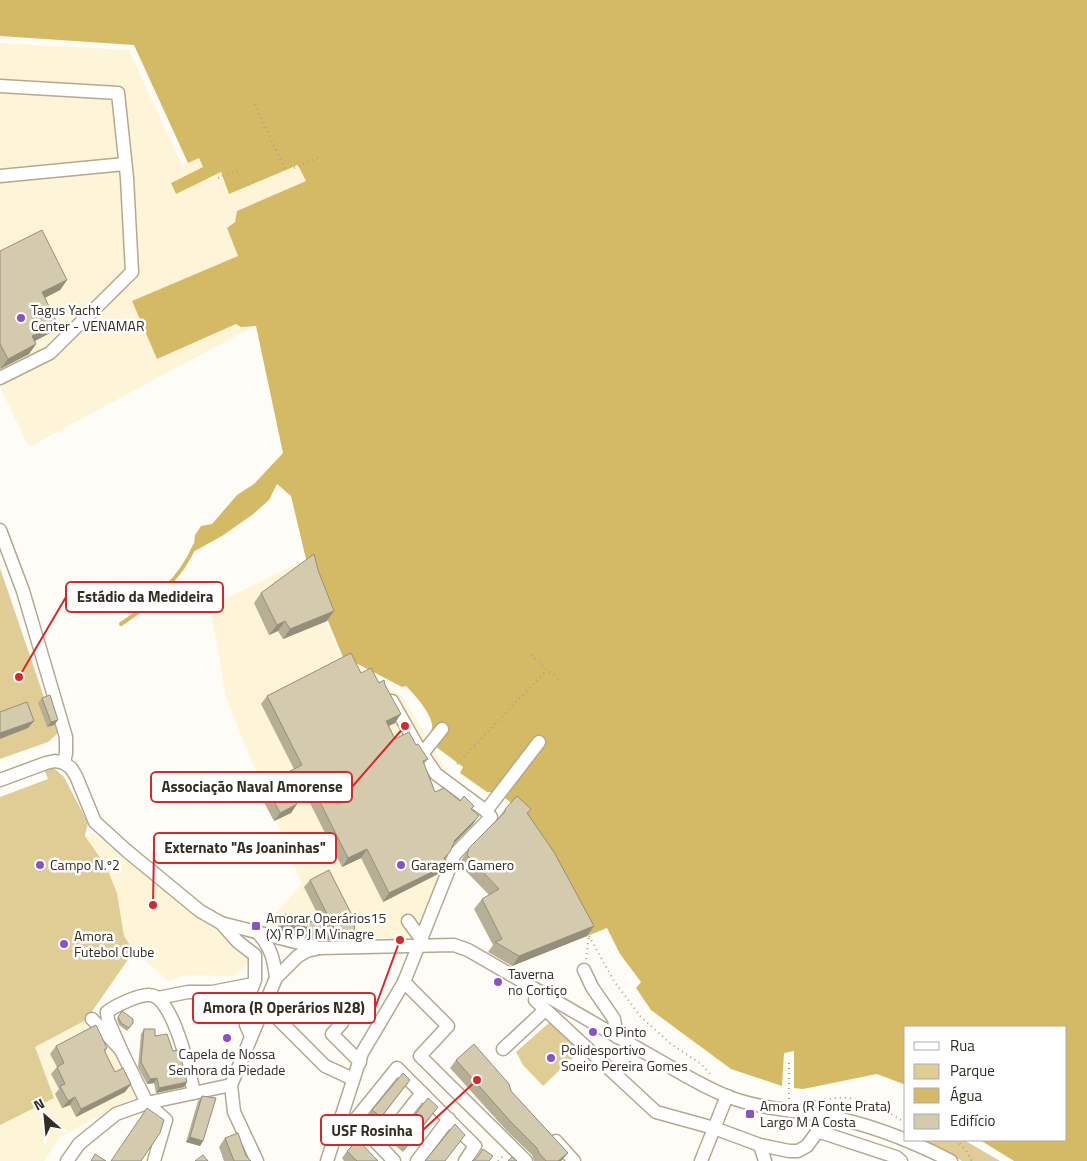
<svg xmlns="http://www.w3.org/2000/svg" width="1087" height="1161" viewBox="0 0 1087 1161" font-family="'Titillium Web',sans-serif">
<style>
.built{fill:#fef4d7}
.green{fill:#e0cd95}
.water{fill:#d5ba66}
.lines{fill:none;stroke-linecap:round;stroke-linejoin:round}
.stream{stroke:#d5ba66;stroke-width:4}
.minor-casing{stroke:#b2a98e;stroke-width:15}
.path{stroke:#a4a199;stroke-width:2;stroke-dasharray:1 4;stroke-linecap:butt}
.minor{stroke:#fff;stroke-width:12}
.wall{fill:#b6af96}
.shaded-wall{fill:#948e7a}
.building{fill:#d4cbaf;stroke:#948e7a}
.poi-dot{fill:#8952ca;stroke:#fff;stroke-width:2}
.labels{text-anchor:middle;stroke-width:5;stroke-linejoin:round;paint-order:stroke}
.poi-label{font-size:14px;fill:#322e23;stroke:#fff;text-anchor:start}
.leader{fill:none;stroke:#d62828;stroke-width:2}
.callout-dot{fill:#d62828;stroke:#fff;stroke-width:2}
.callout{fill:#fff;stroke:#d62828;stroke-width:2}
.callout-label{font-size:15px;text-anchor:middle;font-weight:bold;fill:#322e23}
</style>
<rect width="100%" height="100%" fill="#fdfcf6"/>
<!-- built -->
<g class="built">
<polygon points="0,43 129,50 182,165 199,158 203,167 172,182 221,172 230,194 299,165 306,181 237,211 235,222 227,228 238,256 157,359 237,324 241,326 256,325 29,447 0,387"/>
<polygon points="303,561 340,658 402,696 448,773 411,804 444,864 418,941 262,929 302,884 226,698 210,606"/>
<polygon points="92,833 207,920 227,939 250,954 251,961 234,976 187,975 167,981 163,976 134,951 124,936 117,893 106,866 85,836"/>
<polygon points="86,1020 113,1051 136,1096 60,1137 44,1161 0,1161 0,1125 54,1098 35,1047"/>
</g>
<!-- green -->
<g class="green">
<polygon points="0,568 45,700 57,724 55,725 58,733 48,742 0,759"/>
<polygon points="44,769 55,769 64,777 88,823 85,836 106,866 117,893 124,936 134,951 86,1020 35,1047 54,1098 0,1125 0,797 48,779"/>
<polygon points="550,1022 580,1051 543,1086 523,1065 516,1052"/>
<polygon points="920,1140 964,1140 1000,1161 962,1161 946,1151"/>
</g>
<!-- water -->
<path class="water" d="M0,0H1087V1161H1014L980,1140H1066V1027H906V1085L877,1074L803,1089L794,1088V1051L784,1053L782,1086L731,1069L651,1010L636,988L641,982L620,954L607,928L587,936L526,816L498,792H487L460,773L463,767L427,740C428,736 431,732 432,728C434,716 414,694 406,686L402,687L350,660L345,662L311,580L291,496L277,484L269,500L252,515L222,536L193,552L195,535L201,526L212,524L237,495L254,484L283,453L256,326L241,327L236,324L157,359L132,301L238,256L227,228L235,222L237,211L306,181L298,165L229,194L221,172L176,194L171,183L203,167L199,158L188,163L134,45L0,36Z"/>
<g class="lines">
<!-- stream -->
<path class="stream" d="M121,624C151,604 181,579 195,545"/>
<defs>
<g id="minor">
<polyline points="0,86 118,93 127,178 132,272 50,353 0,378"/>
<polyline points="0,176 125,164"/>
<polyline points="0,530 23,591 66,737 66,753 64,763"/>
<polyline points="422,754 442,729"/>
<path d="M0,780L46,763L55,761L64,763L71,768L76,776L95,822L127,851L200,911L221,923L319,948L454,945L468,950C527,984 586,1019 646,1053C673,1068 700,1086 729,1097C761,1109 793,1110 826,1116C870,1124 912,1141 951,1161"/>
<polyline points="486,811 539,742"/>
<polyline points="408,921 422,940"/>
<polyline points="221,923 238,942 255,955 255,980 247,1000 246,1025 251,1036"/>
<path d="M258,933C271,947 274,960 276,978"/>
<polyline points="584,970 592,987 614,1019 617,1037"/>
<polyline points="404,982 448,1026 420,1056 526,1161"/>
<polyline points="542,992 535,1000 656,1112 714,1128 760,1145 789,1151 798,1151 807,1146 828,1117"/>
<polyline points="158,998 188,992 212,992 253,984"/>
<polyline points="264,1005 325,1066 353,1079"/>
<polyline points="92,1019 121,1050 147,1103 166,1120 154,1161"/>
<polyline points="342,1023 332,1034 360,1062"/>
<polyline points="503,1049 545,1010"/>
<path d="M121,1050L108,1020L107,1012C115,1006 139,994 150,995C173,996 190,1073 194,1093"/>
<polyline points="817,1131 896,1157 901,1161"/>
<polyline points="556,1141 574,1161"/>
<polyline points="760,1145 765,1161"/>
<polyline points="380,1146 422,1093 475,1146 465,1161"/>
<polyline points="67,1161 79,1144 116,1114 147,1103 231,1085"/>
<polyline points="257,1161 234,1112 231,1085 276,978 298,956 307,951 319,948"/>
<polyline points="327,1161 362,1053 404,982 455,854 491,817 486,811 436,774 419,749 392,701"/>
<polyline points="394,1161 355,1120 397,1068 422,1093"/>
<polyline points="417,1161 449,1119"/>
<polyline points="701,1161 727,1096"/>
</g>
</defs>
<!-- minor casing -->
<use href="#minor" class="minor-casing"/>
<!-- path -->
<g class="path">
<polyline points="255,104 286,171"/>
<polyline points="294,168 320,157"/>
<polyline points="218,178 238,170"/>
<polyline points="531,655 561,682"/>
<polyline points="457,764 547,670"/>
<polyline points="589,936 614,981 641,1017 671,1044 701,1064 711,1075"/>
<polyline points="586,959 589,936"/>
<polyline points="789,1099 789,1059"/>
<path d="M815,1101C825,1100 836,1097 847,1098C868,1099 888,1112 906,1123"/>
<polyline points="956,1140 966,1150 972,1161"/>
<polyline points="498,1161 503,1156"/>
</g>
<!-- minor -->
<use href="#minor" class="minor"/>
</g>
<!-- wall -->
<g class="wall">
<polygon points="0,251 67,280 60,290 44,298 50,333 35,341 36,344 29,354 0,369"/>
<polygon points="261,593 327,621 283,639 278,631 269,635 254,603"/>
<polygon points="361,673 385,685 395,723 389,726 395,739 416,745 428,759 424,764 435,792 460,801 471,809 473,824 453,844 445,859 438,874 383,902 361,858 342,867 305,793 294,799 297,804 291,813 274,821 259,793 265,784 294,769 261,704 267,696"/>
<polygon points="42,698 58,720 54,725 47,727 38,703"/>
<polygon points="506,808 531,809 528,813 594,926 587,936 512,966 488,952 493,945 474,909 482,899 489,895 460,865 462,859 469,848 499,817"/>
<polygon points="310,880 349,939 320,940 276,929 280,922 285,914 323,925 304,887"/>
<polygon points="122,1011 133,1023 127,1031 119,1025 117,1019"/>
<polygon points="144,1029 155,1036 173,1051 187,1082 184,1087 156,1093 154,1083 147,1084 138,1067 141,1034"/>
<polygon points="56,1046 107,1048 105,1052 115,1072 131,1084 125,1092 76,1117 70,1105 62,1108 55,1094 59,1089 51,1074 57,1067 50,1054"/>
<polygon points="456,1060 511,1091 568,1153 561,1161 534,1161 532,1155 506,1130 450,1068"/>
<polygon points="410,1080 376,1125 367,1118 372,1110"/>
<polygon points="202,1096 203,1141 200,1146 186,1142 198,1101"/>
<polygon points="432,1115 403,1152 392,1143 398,1136"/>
<polygon points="225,1138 246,1156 251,1161 224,1161 219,1147"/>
<polygon points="347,1151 378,1161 344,1161 342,1158"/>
</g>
<!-- shaded-wall -->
<g class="shaded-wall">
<polygon points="67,280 60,290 35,303 42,292"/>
<polygon points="57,323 50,333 25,346 32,336"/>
<polygon points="36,344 29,354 0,369 8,359"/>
<polygon points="334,611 327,621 283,639 290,629"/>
<polygon points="285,621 278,631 269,635 277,625"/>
<polygon points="401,714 395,723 380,730 386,721"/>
<polygon points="58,720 54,725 47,727 51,722"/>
<polygon points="34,721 28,728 0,739 0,733"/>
<polygon points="311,784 305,793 286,803 292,794"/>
<polygon points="297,804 291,813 274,821 280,813"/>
<polygon points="479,816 473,824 449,849 455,840"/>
<polygon points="367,849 361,858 342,867 348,858"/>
<polygon points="444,866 438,874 383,902 389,893"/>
<polygon points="281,921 354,932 349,939 320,940 276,929"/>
<polygon points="594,926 587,936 512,966 519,956"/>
<polygon points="157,1078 154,1083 147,1084 150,1079"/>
<polygon points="187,1082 184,1087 156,1093 159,1088"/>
<polygon points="131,1084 125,1092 76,1117 81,1109"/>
<polygon points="75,1097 70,1105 62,1108 68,1101"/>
<polygon points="438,1107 432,1115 403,1152 408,1144"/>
<polygon points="190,1137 203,1141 200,1146 186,1142"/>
<polygon points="568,1153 561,1161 558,1161"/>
</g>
<!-- building -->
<g class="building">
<polygon points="42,230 67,280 42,292 57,323 32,336 36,344 8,359 0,344 0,251"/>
<polygon points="314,554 318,570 334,611 290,629 285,621 277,625 261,593"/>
<polygon points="351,653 361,673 371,668 379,683 384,680 385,685 401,714 386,721 395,739 409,732 416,745 418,744 428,759 423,761 435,792 444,788 460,801 464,796 474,806 471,809 479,816 455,840 450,852 444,858 446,861 444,866 389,893 367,849 348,858 311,784 292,794 297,804 280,813 265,784 302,765 267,696"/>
<polygon points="50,695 58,720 51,722 42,698"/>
<polygon points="27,702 34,721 0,733 0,712"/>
<polygon points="517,796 531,809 527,813 554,852 594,926 519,956 495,942 502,939 482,899 499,889 467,855 469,848 504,813 506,808"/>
<polygon points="329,870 355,921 354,932 325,932 281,921 285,914 334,928 310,880"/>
<polygon points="122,1011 133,1019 133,1023 129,1028 121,1023 118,1017"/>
<polygon points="96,1025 107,1048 104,1050 115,1072 123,1068 131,1084 81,1109 75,1097 68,1101 60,1086 65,1084 57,1067 64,1063 56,1046"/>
<polygon points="144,1029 155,1029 155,1036 167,1034 173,1051 179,1050 187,1082 159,1088 157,1078 150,1079 141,1062"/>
<polygon points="474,1044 509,1084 511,1091 568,1153 558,1161 546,1161 539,1153 537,1148 511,1122 456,1060"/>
<polygon points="403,1073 410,1080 381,1117 372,1110"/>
<polygon points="202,1096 216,1098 203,1141 190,1137"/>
<polygon points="428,1098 438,1107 408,1144 398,1136"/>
<polygon points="147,1108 164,1120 160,1133 141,1161 111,1161"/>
<polygon points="455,1124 465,1135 445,1161 425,1161"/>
<polygon points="238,1133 246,1156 251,1161 234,1161 225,1138"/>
<polygon points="358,1140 378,1161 357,1161 347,1151"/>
<polygon points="483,1149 493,1156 489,1161 472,1161 477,1158"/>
<polygon points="95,1154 106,1161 91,1161"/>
<polygon points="203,1155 208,1161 195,1161"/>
<polygon points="512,1157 517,1161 508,1161"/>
</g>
<!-- markers -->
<g class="poi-dot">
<circle cx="21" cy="318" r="5"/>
<circle cx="40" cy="865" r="5"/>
<circle cx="401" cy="865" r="5"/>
<rect x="251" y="921" width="10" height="10" rx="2.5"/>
<circle cx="64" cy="944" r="5"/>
<circle cx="498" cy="982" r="5"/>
<circle cx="593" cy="1032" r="5"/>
<circle cx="227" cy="1038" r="5"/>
<circle cx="551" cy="1058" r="5"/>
<rect x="745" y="1109" width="10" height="10" rx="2.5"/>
</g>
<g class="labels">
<!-- poi labels -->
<g class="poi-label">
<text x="31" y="315">Tagus Yacht<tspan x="31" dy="16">Center - VENAMAR</tspan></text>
<text x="50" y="870">Campo N.º2</text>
<text x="411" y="870">Garagem Gamero</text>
<text x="266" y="923">Amorar Operários15<tspan x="266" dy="16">(X) R P J M Vinagre</tspan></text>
<text x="74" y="941">Amora<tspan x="74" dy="16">Futebol Clube</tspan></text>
<text x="508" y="979">Taverna<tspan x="508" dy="16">no Cortiço</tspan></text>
<text x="603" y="1037">O Pinto</text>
<text x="561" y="1055">Polidesportivo<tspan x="561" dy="16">Soeiro Pereira Gomes</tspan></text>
<text x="227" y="1059" text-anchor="middle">Capela de Nossa<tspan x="227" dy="16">Senhora da Piedade</tspan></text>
<text x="760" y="1111">Amora (R Fonte Prata)<tspan x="760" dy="16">Largo M A Costa</tspan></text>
</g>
</g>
<!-- callouts -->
<path class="leader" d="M19 677L66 597M405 726L352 787M153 905L154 848M400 940L375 1008M477 1080L423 1130"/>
<g class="callout-dot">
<circle cx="19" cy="677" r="5"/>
<circle cx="405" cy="726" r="5"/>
<circle cx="153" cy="905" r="5"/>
<circle cx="400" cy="940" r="5"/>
<circle cx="477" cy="1080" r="5"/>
</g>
<g class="callout">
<rect x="66" y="582" width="157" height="30" rx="5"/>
<rect x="151" y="772" width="201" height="30" rx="5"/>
<rect x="154" y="833" width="182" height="30" rx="5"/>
<rect x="193" y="993" width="182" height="30" rx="5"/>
<rect x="321" y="1115" width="102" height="30" rx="5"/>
</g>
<g class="callout-label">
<text x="145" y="602">Estádio da Medideira</text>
<text x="252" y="792">Associação Naval Amorense</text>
<text x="245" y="853">Externato "As Joaninhas"</text>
<text x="284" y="1013">Amora (R Operários N28)</text>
<text x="372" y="1136">USF Rosinha</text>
</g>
<!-- legend -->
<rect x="904" y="1026" width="162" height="115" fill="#ffffff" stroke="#adaba7"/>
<rect x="914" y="1042" width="25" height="8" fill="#ffffff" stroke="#adaba7"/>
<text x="950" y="1051" font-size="15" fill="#322e23">Rua</text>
<rect x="914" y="1064" width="25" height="15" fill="#e0cd95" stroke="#adaba7"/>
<text x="950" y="1076" font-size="15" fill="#322e23">Parque</text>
<rect x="914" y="1088" width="25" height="15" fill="#d5ba66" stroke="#adaba7"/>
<text x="950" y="1101" font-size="15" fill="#322e23">Água</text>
<rect x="914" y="1114" width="25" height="15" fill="#d4cbaf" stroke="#adaba7"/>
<text x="950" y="1126" font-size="15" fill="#322e23">Edifício</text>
<!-- north arrow -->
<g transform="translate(45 1116) rotate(333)" stroke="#ffffff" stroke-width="4" paint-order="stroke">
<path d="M0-4L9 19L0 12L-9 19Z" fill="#322e23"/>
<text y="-8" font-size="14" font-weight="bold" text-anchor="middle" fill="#322e23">N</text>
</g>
</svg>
